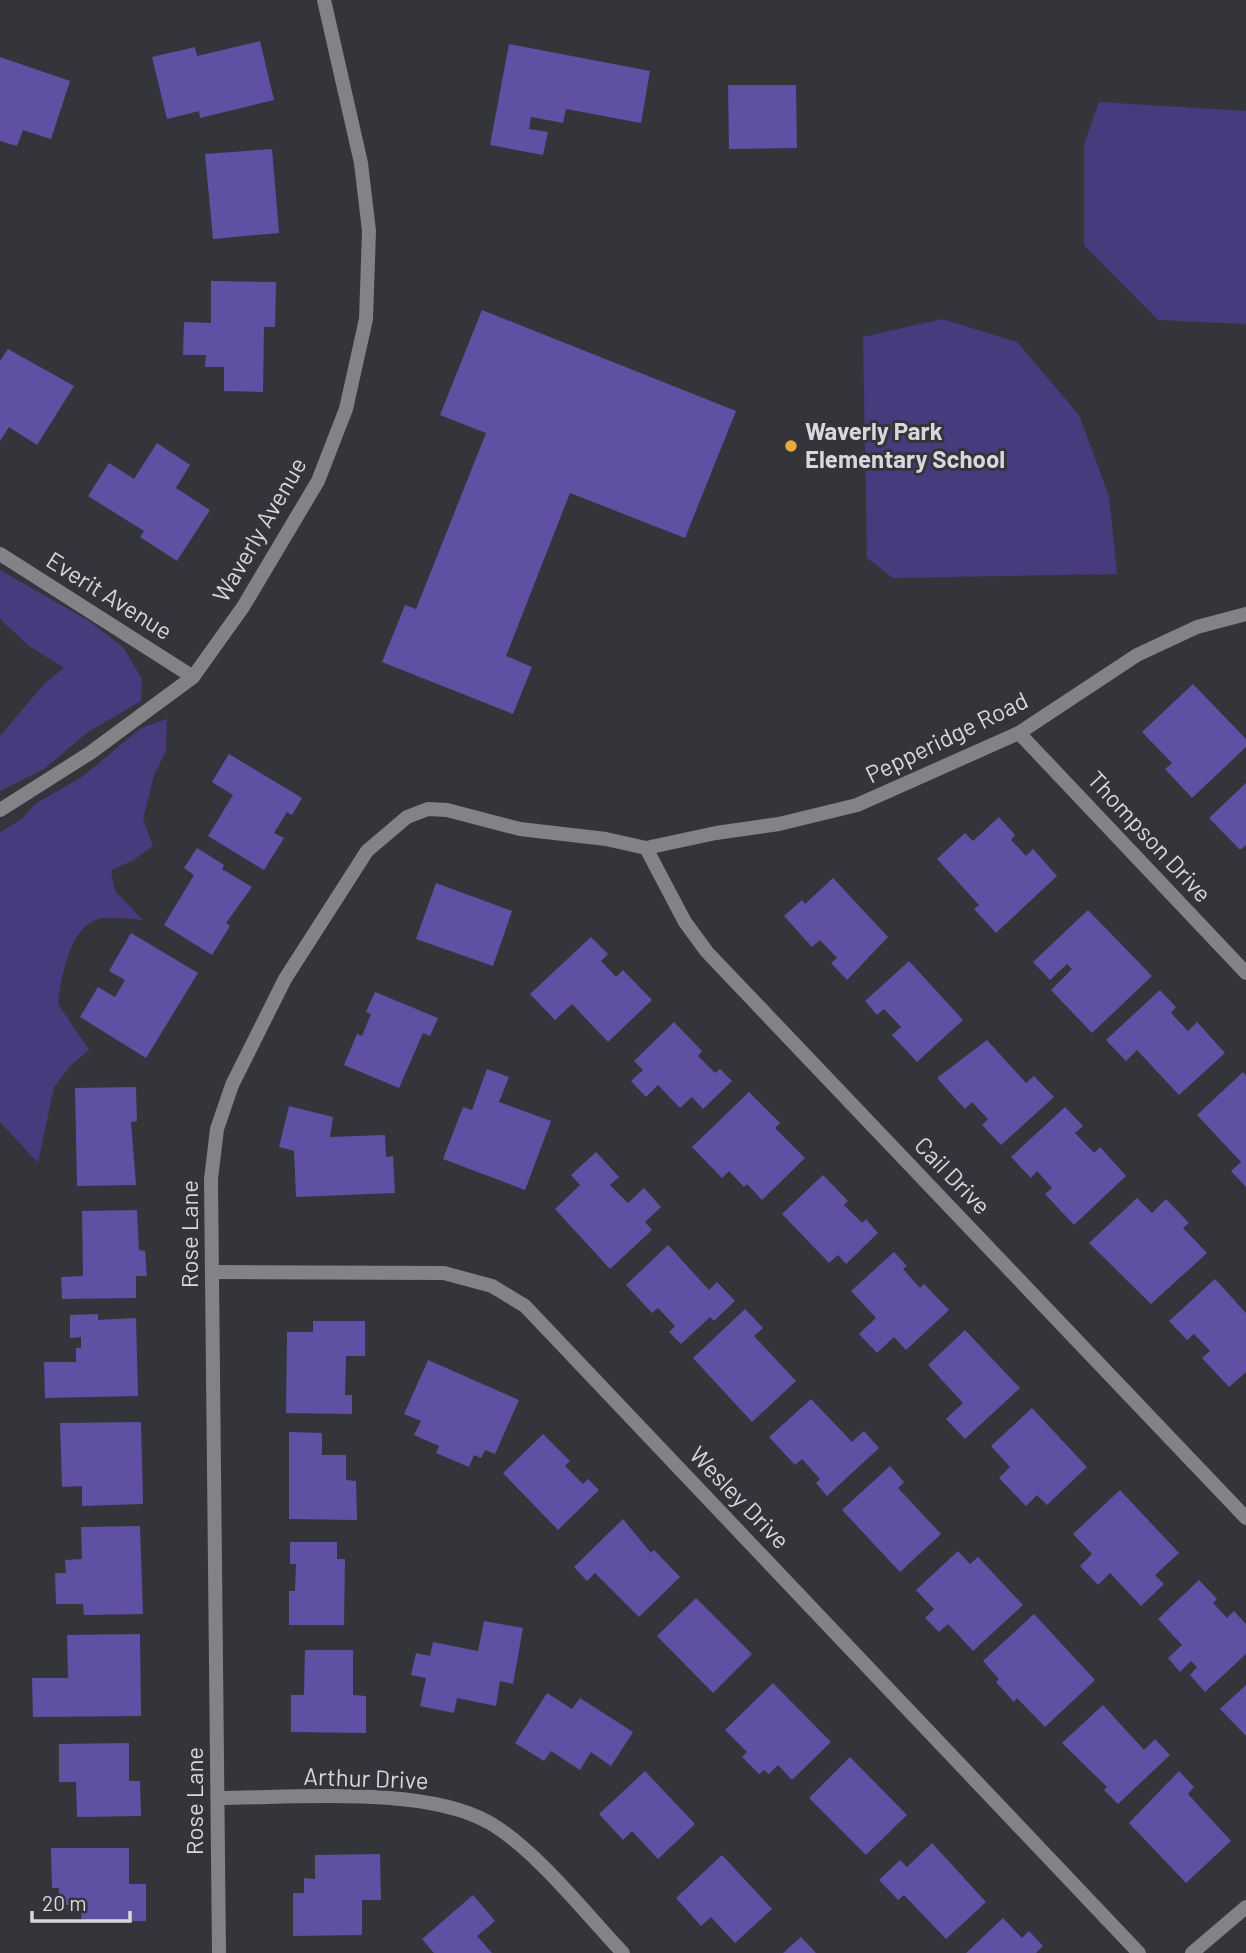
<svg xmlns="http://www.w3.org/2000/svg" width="1246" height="1953" viewBox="0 0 1246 1953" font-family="Barlow,sans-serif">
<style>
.green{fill:#473b7d}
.building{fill:#5f50a3}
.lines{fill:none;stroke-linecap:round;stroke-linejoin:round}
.minor{stroke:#838286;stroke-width:14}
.poi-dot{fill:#e8ab37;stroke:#34343b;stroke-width:2.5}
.labels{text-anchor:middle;stroke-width:6;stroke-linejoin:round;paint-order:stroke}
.poi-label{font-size:24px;font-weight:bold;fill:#d8d7dc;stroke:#34343b;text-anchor:start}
.street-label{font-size:24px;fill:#d8d7dc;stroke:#34343b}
</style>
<rect width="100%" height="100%" fill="#34343b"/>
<!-- green -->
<g class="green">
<polygon points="1099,102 1246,111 1246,324 1158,320 1084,245 1084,145"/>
<polygon points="942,319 1017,342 1079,415 1109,496 1117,574 893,578 867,558 863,337"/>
<polygon points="0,570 89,621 123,647 142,679 141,701 88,732 44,769 0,791 0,736 45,683 64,668 29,646 0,619"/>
<path d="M167,719L166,751L154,775L143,819L153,846L132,861L111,870L115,891L143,920C130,919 116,917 104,918C69,922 62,976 58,1004L89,1050L71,1065L54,1087L38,1163L0,1122V832L22,819L35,804L82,777L141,728Z"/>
</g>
<!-- building -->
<g class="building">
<polygon points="260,41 274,100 200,118 199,111 167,119 152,57 195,47 197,56"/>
<polygon points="509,44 650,71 641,123 566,109 563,123 531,117 529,129 548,132 543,155 490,145"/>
<polygon points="0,57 70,81 51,139 23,130 17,146 0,141"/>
<polygon points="728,85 796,85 797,148 729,149"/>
<polygon points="272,149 279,233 213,239 205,154"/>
<polygon points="211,281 276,282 275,327 264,327 263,392 224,391 224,367 205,367 206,355 183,355 184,322 211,323"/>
<polygon points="482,310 736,411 685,538 570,493 506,656 532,667 513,714 382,662 405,605 416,609 486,433 440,415"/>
<polygon points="8,349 74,386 37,445 9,427 0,441 0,361"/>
<polygon points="157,443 190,465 176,488 210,510 177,561 140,537 144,531 88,496 109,463 134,479"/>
<polygon points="1193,684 1246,739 1246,747 1192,798 1165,769 1172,763 1142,732"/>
<polygon points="229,754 302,798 292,815 287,812 274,833 284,838 264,870 208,836 233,795 212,782"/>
<polygon points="1246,783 1246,845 1240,850 1209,818"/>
<polygon points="999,817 1015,835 1011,840 1026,856 1033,849 1057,876 996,933 974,909 979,905 937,859 965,833 973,841"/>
<polygon points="197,848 224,865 222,869 252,887 226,923 230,926 212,955 164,925 194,875 184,868"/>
<polygon points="833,878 888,937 847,980 831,963 837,958 820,940 812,947 784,916 802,900 805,904"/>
<polygon points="436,883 512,911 493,966 416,939"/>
<polygon points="1088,910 1152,976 1092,1033 1051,990 1072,969 1067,964 1050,980 1033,962"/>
<polygon points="131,933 198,973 146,1058 80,1017 98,987 115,997 125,980 109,971"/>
<polygon points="591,937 608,954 601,961 616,977 623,970 652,1000 608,1042 572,1004 555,1020 530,994"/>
<polygon points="909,961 963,1020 917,1062 892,1035 901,1027 884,1009 877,1015 865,1001"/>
<polygon points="1160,990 1176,1007 1171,1013 1188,1031 1197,1022 1225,1053 1179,1095 1137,1050 1126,1061 1106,1040"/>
<polygon points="375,992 438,1018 430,1036 423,1033 399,1088 344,1065 357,1034 362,1036 371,1014 366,1012"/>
<polygon points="674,1022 702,1051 698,1056 715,1073 720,1069 732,1081 703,1109 692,1097 680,1108 658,1085 646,1097 631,1081 643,1070 634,1061"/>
<polygon points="987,1040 1026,1083 1034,1076 1054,1097 1001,1145 982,1125 988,1119 972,1102 965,1109 937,1078"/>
<polygon points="487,1069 509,1077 499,1102 551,1121 525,1190 443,1159 463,1107 472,1110"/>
<polygon points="1243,1072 1246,1076 1246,1187 1231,1171 1241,1162 1197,1115"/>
<polygon points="136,1087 137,1121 131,1122 136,1185 77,1186 75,1088"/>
<polygon points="749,1092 780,1123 775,1128 805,1158 762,1200 747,1184 744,1187 729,1171 722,1178 692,1147"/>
<polygon points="289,1106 333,1117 330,1137 385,1135 386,1157 393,1156 395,1193 296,1197 294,1151 279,1147"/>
<polygon points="1065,1107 1083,1126 1075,1133 1094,1153 1100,1147 1126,1176 1074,1225 1045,1194 1052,1188 1037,1171 1031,1178 1011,1157"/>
<polygon points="596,1152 619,1177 610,1185 628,1203 644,1188 661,1207 645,1222 652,1230 610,1269 555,1209 580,1185 571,1175"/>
<polygon points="823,1175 848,1201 844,1205 862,1223 866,1219 878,1233 846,1264 838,1255 829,1263 782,1214"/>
<polygon points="1137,1198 1152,1213 1166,1199 1189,1223 1183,1228 1207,1253 1151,1304 1089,1243"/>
<polygon points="137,1210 139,1250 145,1251 147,1276 136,1276 136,1298 62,1299 61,1277 83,1276 82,1211"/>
<polygon points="668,1245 709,1290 717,1282 735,1301 714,1321 710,1317 681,1344 669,1332 675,1326 658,1308 652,1313 626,1285"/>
<polygon points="894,1252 907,1266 903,1269 920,1288 924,1284 949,1310 906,1350 894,1337 877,1353 859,1334 876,1318 851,1291"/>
<polygon points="1215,1279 1246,1313 1246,1372 1229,1387 1202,1358 1210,1351 1194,1334 1187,1340 1169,1321"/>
<polygon points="745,1309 763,1328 754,1336 796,1381 752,1422 693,1358"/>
<polygon points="98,1314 98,1320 136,1318 138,1396 45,1398 44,1362 76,1362 76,1348 81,1348 81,1337 70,1338 70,1315"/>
<polygon points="313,1321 365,1321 365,1356 346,1356 345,1395 352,1395 352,1414 286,1413 287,1332 313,1332"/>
<polygon points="965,1330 1020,1388 965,1439 946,1419 963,1403 928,1365"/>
<polygon points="428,1360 519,1400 495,1454 485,1450 481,1458 474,1455 469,1467 436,1453 439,1446 414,1435 421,1421 404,1414"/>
<polygon points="811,1399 852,1442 864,1431 879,1448 827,1496 816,1483 820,1479 802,1459 795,1465 769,1437"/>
<polygon points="1032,1408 1087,1467 1047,1505 1037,1495 1026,1506 999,1478 1010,1467 991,1446"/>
<polygon points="141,1422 143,1504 82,1506 82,1486 62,1487 60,1423"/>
<polygon points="289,1432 322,1433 322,1455 346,1455 346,1480 356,1481 357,1520 289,1519"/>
<polygon points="543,1434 570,1461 565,1466 583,1484 588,1479 599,1490 558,1530 503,1473"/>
<polygon points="890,1466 904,1482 898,1488 941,1534 900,1572 842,1510"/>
<polygon points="1120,1490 1179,1553 1155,1575 1164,1584 1141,1606 1110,1573 1098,1585 1080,1566 1092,1554 1073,1534"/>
<polygon points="623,1519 651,1553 654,1550 680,1577 639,1617 595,1573 587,1581 574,1567"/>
<polygon points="140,1526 143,1614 84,1615 83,1604 56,1604 55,1573 66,1573 65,1560 82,1559 81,1527"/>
<polygon points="290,1542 337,1542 337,1559 345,1559 344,1625 289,1625 289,1591 295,1591 296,1564 290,1564"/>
<polygon points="958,1551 970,1564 978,1557 1023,1605 973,1651 948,1624 939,1632 925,1618 934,1609 916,1590"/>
<polygon points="1199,1580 1217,1599 1213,1603 1227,1618 1234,1611 1246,1624 1246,1654 1205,1692 1190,1675 1197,1667 1191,1661 1180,1672 1168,1658 1182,1645 1158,1619"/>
<polygon points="696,1598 752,1654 713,1693 657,1636"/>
<polygon points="1034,1614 1095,1680 1045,1727 1017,1698 1014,1702 996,1682 999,1679 983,1661"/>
<polygon points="484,1621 523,1628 513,1684 500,1681 496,1706 457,1698 454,1713 420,1706 426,1678 411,1675 416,1653 430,1656 433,1642 478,1651"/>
<polygon points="140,1634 141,1716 33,1717 32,1678 68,1678 67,1635"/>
<polygon points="305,1650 353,1650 353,1695 366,1696 366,1733 291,1732 291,1695 304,1695"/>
<polygon points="773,1683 831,1742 792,1780 778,1765 769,1774 764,1770 759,1774 742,1757 747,1752 725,1730"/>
<polygon points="1246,1685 1246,1736 1220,1709"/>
<polygon points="547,1693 572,1709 580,1698 633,1732 611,1766 591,1752 580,1770 551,1751 544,1761 515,1743"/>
<polygon points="1103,1705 1144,1750 1155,1739 1170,1755 1118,1804 1104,1790 1107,1787 1062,1743"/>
<polygon points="129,1743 129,1781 140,1781 141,1816 77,1817 76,1782 59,1782 59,1744"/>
<polygon points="850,1757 907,1815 866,1855 809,1798"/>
<polygon points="645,1771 695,1824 658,1859 632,1831 623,1840 599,1814"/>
<polygon points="1179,1771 1194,1787 1188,1794 1231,1841 1186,1883 1129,1823"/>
<polygon points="932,1843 986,1902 946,1939 904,1895 898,1900 879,1880 900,1860 907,1867"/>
<polygon points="51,1848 129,1848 129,1884 146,1884 146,1921 81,1922 82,1905 59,1905 59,1888 52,1888"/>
<polygon points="380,1854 381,1900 362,1900 362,1935 293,1936 293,1893 304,1893 304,1878 315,1879 315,1855"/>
<polygon points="722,1855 772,1909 735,1943 711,1917 701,1926 676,1898"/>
<polygon points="473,1895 495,1921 477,1936 492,1953 434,1953 422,1939"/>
<polygon points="1003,1918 1022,1938 1029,1931 1043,1946 1036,1953 966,1953"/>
<polygon points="801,1937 816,1953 783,1953"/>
</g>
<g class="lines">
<!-- minor -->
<g class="minor">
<polyline points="0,554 193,677"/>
<polyline points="1019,733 1246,973"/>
<polyline points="0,810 90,753 193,677 243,607 318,481 346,409 366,319 369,231 361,163 324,0"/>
<polyline points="646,848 685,922 707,952 1246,1518"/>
<polyline points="213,1272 444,1273 492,1286 525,1306 1139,1953"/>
<path d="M218,1798C294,1798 425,1785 490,1823C536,1850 586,1914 623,1953"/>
<polyline points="219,1953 211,1179 217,1129 232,1085 285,979 367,851 407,817 428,809 447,810 520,829 606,839 646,848 716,833 779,824 857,805 1019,733 1137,655 1197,627 1246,614"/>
<polyline points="1192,1953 1246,1907"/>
</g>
</g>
<!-- markers -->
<circle class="poi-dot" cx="791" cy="446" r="7"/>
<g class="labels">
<!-- poi labels -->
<g class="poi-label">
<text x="805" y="440">Waverly Park<tspan x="805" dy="28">Elementary School</tspan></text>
</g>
<!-- street labels -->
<g class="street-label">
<text transform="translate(260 530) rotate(-60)" y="8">Waverly Avenue</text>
<text transform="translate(109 596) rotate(32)" y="8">Everit Avenue</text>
<text transform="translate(947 738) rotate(-26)" y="8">Pepperidge Road</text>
<text transform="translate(1149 837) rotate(47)" y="8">Thompson Drive</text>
<text transform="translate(952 1176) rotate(46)" y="8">Cail Drive</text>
<text transform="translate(190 1234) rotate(-90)" y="8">Rose Lane</text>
<text transform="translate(739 1498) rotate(46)" y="8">Wesley Drive</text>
<text transform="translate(366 1779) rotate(2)" y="8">Arthur Drive</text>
<text transform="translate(195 1801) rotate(-90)" y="8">Rose Lane</text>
</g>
</g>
<!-- scale -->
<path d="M32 1911v10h98v-10" fill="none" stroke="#d8d7dc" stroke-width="3.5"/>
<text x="42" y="1911" font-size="21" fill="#d8d7dc" stroke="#34343b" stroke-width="5" paint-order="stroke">20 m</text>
</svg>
